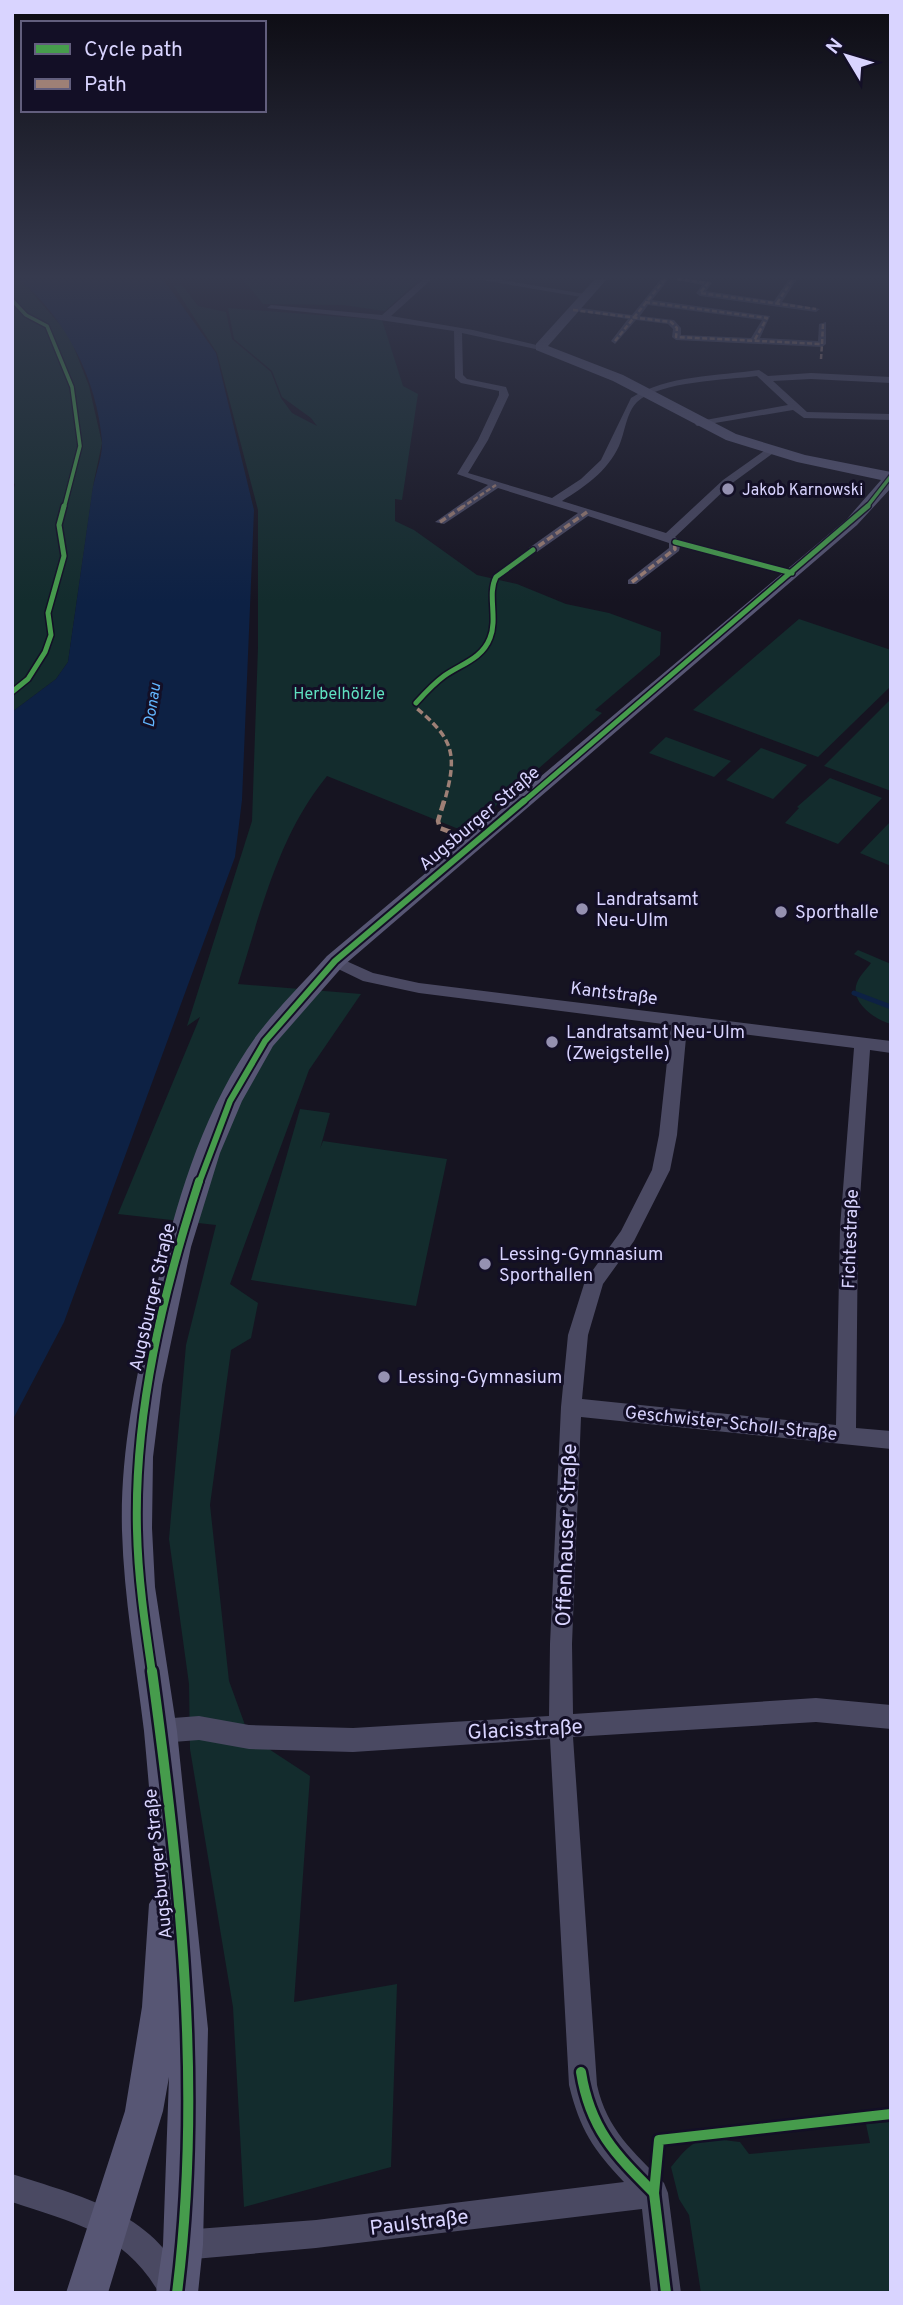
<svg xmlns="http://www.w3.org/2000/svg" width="903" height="2305" viewBox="0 0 903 2305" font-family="Overpass,sans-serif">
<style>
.green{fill:#132c2d}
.water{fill:#0d2144}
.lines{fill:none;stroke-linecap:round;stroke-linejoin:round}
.stream{stroke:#0d2144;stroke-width:5}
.street{fill:#4a4962;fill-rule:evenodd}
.secondary{fill:#575674;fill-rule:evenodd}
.quiet-far2{stroke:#9e8076;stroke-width:2.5;stroke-dasharray:5 2.5;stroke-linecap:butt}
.quiet-far1{stroke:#9e8076;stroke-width:3.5;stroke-dasharray:7 3.5;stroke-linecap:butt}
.quiet{stroke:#9e8076;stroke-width:4.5;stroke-dasharray:10 4.5;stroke-linecap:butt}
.cycleway-far4-casing{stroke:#130f26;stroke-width:6}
.cycleway-far3-casing{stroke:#130f26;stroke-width:8}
.cycleway-far2-casing{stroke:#130f26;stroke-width:10}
.cycleway-far1-casing{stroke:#130f26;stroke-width:12}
.cycleway-casing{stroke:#130f26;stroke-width:15}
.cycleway-far4{stroke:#469c4c;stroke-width:3.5}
.cycleway-far3{stroke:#469c4c;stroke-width:5}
.cycleway-far2{stroke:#469c4c;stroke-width:6}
.cycleway-far1{stroke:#469c4c;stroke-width:8}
.cycleway{stroke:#469c4c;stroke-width:10}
.poi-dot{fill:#9591b1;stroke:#130f26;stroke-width:2.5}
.labels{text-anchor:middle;stroke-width:6;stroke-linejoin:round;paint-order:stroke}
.far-poi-label{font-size:16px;fill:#d9d4ff;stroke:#130f26;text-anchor:start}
.far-park-label{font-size:16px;fill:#5fe0c0;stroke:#130f26}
.far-water-label{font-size:16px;font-style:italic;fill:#62b6ff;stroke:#130f26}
.street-label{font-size:18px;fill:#d9d4ff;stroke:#130f26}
.poi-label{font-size:18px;fill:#d9d4ff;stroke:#130f26;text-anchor:start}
.near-street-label{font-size:21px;fill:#d9d4ff;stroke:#130f26}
</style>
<rect width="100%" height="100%" fill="#161421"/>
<!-- green -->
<g class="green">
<polygon points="12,279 22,281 69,335 89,386 102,443 94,481 68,662 56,679 12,712 12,495 15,484 12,483"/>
<polygon points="243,279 345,279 352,284 373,279 420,279 385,311 343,305 263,304"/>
<path d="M182,285L198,306L226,312L232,339L271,372L281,398L292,413L317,426L311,418L282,397L272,371L234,339L228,308L382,320L403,386L418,394L402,500L395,499V521L414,530L477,575L517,584L566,604L609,613L661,632L660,655L595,710L602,713L466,832L327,776C278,836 261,911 238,984L361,994L309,1070L230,1284L258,1303L251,1338L231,1350L210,1505L229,1681L249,1736L310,1776L294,2002L397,1984L391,2167L244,2207L233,2007L190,1749L189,1684L169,1539L186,1345L216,1225L118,1214L200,1017L187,1026L252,821L258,647V510L217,353L174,286Z"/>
<polygon points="799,619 891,650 891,686 818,757 693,710"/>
<polygon points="891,699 891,791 824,766"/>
<polygon points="666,737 731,761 714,777 649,753"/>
<polygon points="761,748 807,765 773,799 726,780"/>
<polygon points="830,778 882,798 838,844 785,823 799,808 797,807"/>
<polygon points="891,821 891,866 860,853"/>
<path d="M858,950L891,964V1024C876,1020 852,1004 856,986C858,977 866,970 871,963L854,954Z"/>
<polygon points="300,1109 330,1113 320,1149 323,1141 447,1159 416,1306 251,1280"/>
<path d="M891,2122V2293H701L689,2215L679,2199L671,2167C696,2135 701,2137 740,2142L749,2154L870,2143L866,2124Z"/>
</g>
<!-- water -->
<path class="water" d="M19,279H163L216,353L254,510L242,800L235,857L64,1322L12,1421V712L56,679L68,662C76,606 84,550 92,493C94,477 103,457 102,441C97,379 66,319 19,279Z"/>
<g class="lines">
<!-- stream -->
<polyline class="stream" points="854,993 891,1007"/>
<!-- street -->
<g class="street">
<path d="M423,279H432L391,316L473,330L545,347L540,350L462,333L463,375L467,379L506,387L509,395L488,440L468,473L552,498L581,479L601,460L631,398C667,375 718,376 759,370L768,376L811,373L891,377V383L811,379L773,381L807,412L891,414V420L804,418L793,410L697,426L695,424L700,421L788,405L757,376C727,380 660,381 637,402C626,413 625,433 619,446C607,472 584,487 562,501L666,533L723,480L767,449L776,451L731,484L675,537L681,542L679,551L636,584H628V580L669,548V543L588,516L537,552H529V548L578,513L498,488L444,524L435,522L488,485L457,474L478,440L499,395V391L461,383L455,378L454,331L373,319L267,308L271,305L382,315Z"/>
<polygon points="476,279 496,279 591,295 587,298"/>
<path d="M661,279H669L652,300L770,316L760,338L818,341L819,324L826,322V344L822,347L676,340L672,337L673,329L668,324L636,320L615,344L611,341L628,319L569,310L573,307L632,315ZM648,305L762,320L751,338L681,335V328L674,320L640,316Z"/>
<polygon points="673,279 708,281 712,283 706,291 774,301 789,279 797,279 782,302 820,309 816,312 700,296 696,293 702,285"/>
<path d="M335,956L373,973L419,983L891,1041V1053L870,1050L858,1228L856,1428L891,1431V1449L581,1417L572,1644L573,1714L816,1698L891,1705V1729L816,1722L573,1737L597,2085C607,2130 633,2151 664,2183L668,2193L681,2293H651L642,2209L316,2248L183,2260L173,2255L168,2245L173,2235L183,2230L316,2220L624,2182C593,2149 580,2130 569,2085L550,1739L353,1752L249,1749L199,1740L160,1743L152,1739L148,1731L152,1723L160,1719L199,1716L249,1725L353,1728L549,1716L550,1644L561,1407L568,1335L585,1281L621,1231L652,1170L659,1135L671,1025L419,993L363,981L330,965L327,961L330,957ZM687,1027L854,1048L840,1228L836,1425L582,1399L588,1335L603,1284L634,1241L670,1170L677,1135Z"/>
<path d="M12,2174C79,2196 155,2212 185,2283L181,2293H159C125,2233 74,2223 12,2202Z"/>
</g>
<!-- secondary -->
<path class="secondary" d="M595,279H607L548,346L623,375L736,434L805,455L891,472V488L857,525L343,966L273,1046L242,1101L220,1153L191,1247L162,1385L153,1457L152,1528L155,1587L177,1731L208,2029L203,2245L198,2293H156L163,2245L169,2077L163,2111L108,2293H66L125,2111L142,2007L149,1904L158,1890C153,1837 149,1784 144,1731C136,1664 124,1599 122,1531C120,1458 134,1387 150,1316C171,1220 198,1116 257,1035C278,1007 304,982 327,956L847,519L881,480L797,462L726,440L613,381L536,350V344Z"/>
<!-- quiet-far2 -->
<g class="quiet-far2">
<polyline points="677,279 708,283 700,293 816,309"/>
<polyline points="645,302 767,318 754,341"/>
<polyline points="777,303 793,279"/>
<polyline points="573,310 671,322 677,328 676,337 822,344 823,324"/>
<polyline points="615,341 665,279"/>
<polyline points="821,359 822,344"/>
<polyline points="461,508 496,485"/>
</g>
<!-- quiet-far1 -->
<g class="quiet-far1">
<polyline points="440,522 464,506"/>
<polyline points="530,552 587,512"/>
<polyline points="632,582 675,549 674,540"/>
<path d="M418,700L415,707C454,739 458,754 444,803"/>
</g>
<!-- quiet -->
<polyline class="quiet" points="444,801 438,821 440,828 463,837"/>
<defs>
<g id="cycleway-far4">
<polyline points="12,300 26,315 47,326 72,387 80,446 64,508"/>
<polyline points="866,508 891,476"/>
</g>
<g id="cycleway-far3">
<polyline points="675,542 792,573"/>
<polyline points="12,692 28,679 45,652 51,635 48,613 64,556 59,525 64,506"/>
<path d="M416,703C425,693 433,684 444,676C461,664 482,659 490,638C498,618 487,594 496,577L533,550"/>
<polyline points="522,803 868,506"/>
</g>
<polyline id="cycleway-far2" points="199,1183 230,1101 265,1041 335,961 524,801"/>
<path id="cycleway-far1" d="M152,1673C145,1625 138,1578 137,1530C134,1412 163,1292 199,1181"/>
<g id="cycleway">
<path d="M152,1671C180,1876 203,2087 177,2293"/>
<path d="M581,2072C590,2129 615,2154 654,2193"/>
<polyline points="666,2293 654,2193 659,2140 891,2114"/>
</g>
</defs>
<!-- cycleway-far4 casing -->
<use href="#cycleway-far4" class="cycleway-far4-casing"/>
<!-- cycleway-far3 casing -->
<use href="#cycleway-far3" class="cycleway-far3-casing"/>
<!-- cycleway-far2 casing -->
<use href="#cycleway-far2" class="cycleway-far2-casing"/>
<!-- cycleway-far1 casing -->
<use href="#cycleway-far1" class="cycleway-far1-casing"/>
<!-- cycleway casing -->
<use href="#cycleway" class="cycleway-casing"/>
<!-- cycleway-far4 -->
<use href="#cycleway-far4" class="cycleway-far4"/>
<!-- cycleway-far3 -->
<use href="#cycleway-far3" class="cycleway-far3"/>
<!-- cycleway-far2 -->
<use href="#cycleway-far2" class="cycleway-far2"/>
<!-- cycleway-far1 -->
<use href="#cycleway-far1" class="cycleway-far1"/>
<!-- cycleway -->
<use href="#cycleway" class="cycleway"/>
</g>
<!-- sky -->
<linearGradient id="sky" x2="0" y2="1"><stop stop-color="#0c0b12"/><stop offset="0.46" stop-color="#363a4e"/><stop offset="1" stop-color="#363a4e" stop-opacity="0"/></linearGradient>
<rect width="903" height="602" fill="url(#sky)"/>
<!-- markers -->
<g class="poi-dot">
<circle cx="728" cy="489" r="7"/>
<circle cx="582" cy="909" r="7"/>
<circle cx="781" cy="912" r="7"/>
<circle cx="552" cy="1042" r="7"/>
<circle cx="485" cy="1264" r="7"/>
<circle cx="384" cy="1377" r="7"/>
</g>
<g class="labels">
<!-- far-poi labels -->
<g class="far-poi-label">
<text x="742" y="495">Jakob Karnowski</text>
</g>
<!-- far-park labels -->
<g class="far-park-label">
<text x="339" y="699">Herbelhölzle</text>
</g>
<!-- far-water labels -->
<g class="far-water-label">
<text transform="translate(151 705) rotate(-81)" y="6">Donau</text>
</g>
<!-- street labels -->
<g class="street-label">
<text transform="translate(479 818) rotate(-40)" y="6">Augsburger Straße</text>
<text transform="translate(614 993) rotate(7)" y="6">Kantstraße</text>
<text transform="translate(850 1239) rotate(-88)" y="6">Fichtestraße</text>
<text transform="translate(152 1297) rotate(-77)" y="6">Augsburger Straße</text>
<text transform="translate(731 1423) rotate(6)" y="6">Geschwister-Scholl-Straße</text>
<text transform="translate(158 1864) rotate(-96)" y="6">Augsburger Straße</text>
</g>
<!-- poi labels -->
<g class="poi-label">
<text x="596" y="905">Landratsamt<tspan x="596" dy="21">Neu-Ulm</tspan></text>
<text x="795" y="918">Sporthalle</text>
<text x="566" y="1038">Landratsamt Neu-Ulm<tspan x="566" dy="21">(Zweigstelle)</tspan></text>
<text x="499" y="1260">Lessing-Gymnasium<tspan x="499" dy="21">Sporthallen</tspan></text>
<text x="398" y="1383">Lessing-Gymnasium</text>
</g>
<!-- near-street labels -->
<g class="near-street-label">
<text transform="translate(566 1535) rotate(-88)" y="7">Offenhauser Straße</text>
<text transform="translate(525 1729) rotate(-3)" y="7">Glacisstraße</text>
<text transform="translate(419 2222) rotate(-7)" y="7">Paulstraße</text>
</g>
</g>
<!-- border -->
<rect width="903" height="2305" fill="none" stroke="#d9d4ff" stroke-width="28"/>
<!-- legend -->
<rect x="21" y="21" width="245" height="91" fill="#130f26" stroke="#625e7d" stroke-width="2"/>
<rect x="35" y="44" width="35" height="10" fill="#469c4c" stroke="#625e7d" stroke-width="2"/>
<text x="84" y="56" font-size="21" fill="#d9d4ff">Cycle path</text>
<rect x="35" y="79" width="35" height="10" fill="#9e8076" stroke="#625e7d" stroke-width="2"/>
<text x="84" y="91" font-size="21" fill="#d9d4ff">Path</text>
<!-- north arrow -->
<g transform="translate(847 56) rotate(308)" stroke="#130f26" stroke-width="5" paint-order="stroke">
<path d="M0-5L12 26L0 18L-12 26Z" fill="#d9d4ff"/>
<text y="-10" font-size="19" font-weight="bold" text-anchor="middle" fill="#d9d4ff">N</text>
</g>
</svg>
